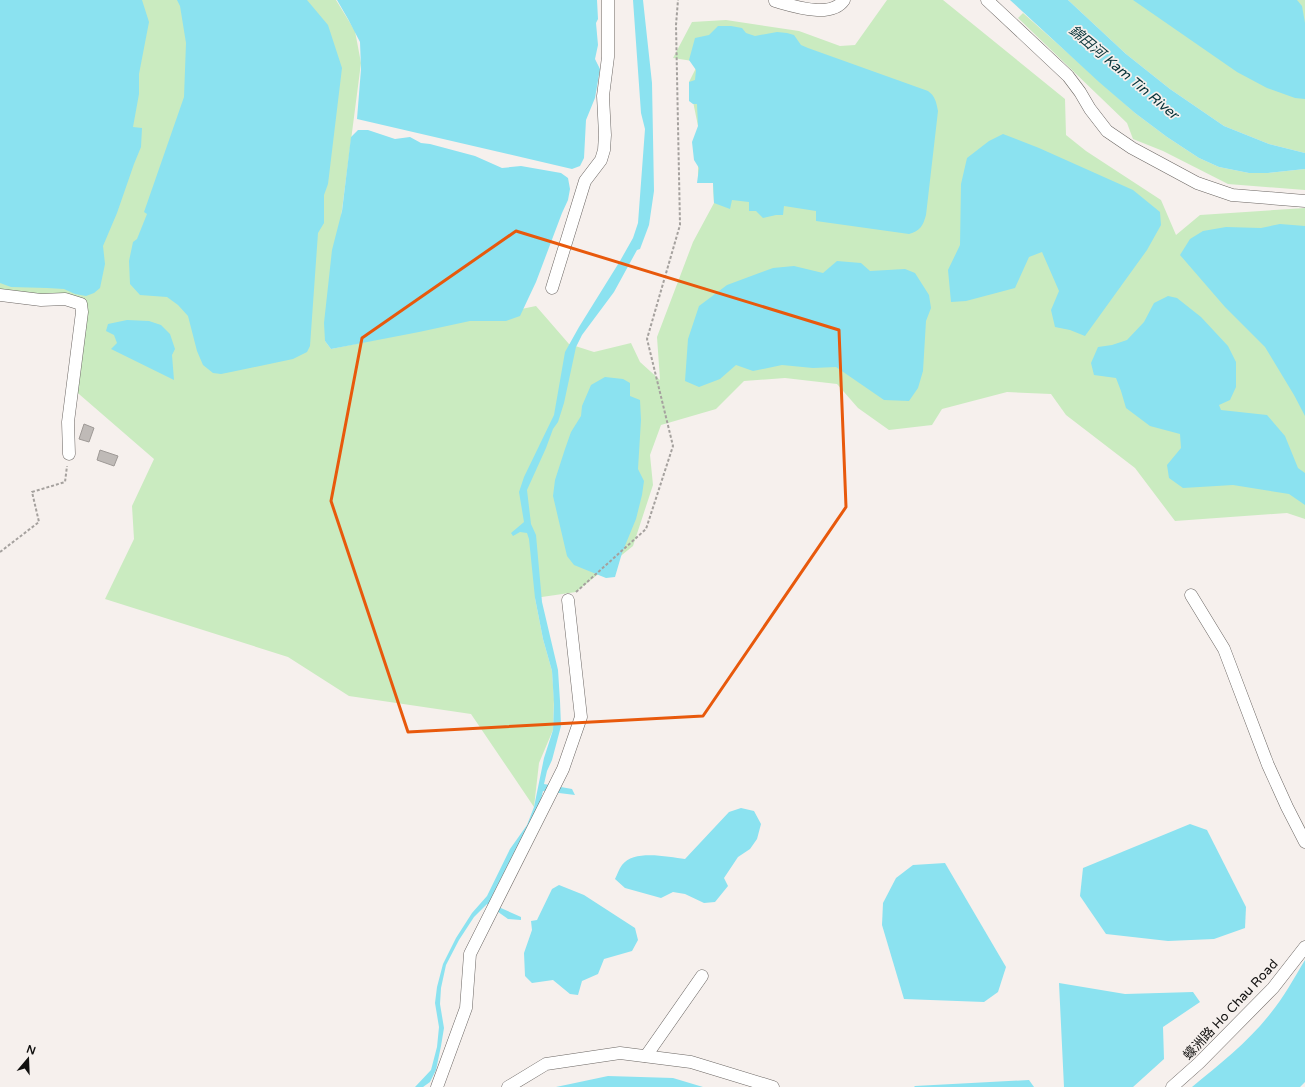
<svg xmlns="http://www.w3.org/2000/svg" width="1305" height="1087" viewBox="0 0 1305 1087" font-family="'Varela Round','Noto Sans TC',sans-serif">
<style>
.green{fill:#caebc0}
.water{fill:#8be2f0}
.building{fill:#bfbab7;stroke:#9e9996}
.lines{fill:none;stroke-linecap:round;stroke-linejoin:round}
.minor-casing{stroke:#6b6663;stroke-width:13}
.path{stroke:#a5a19e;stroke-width:2;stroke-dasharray:3 2;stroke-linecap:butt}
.minor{stroke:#fff;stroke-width:12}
.marked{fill:none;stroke:#e8590c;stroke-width:3;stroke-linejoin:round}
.labels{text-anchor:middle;stroke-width:3.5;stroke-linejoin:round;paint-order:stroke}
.street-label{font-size:13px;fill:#11100f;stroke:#f6f0ed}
.water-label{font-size:14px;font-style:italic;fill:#073339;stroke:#f6f0ed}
</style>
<rect width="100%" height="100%" fill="#f6f0ed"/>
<!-- green -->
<g class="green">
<polygon points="0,0 336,0 355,31 361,63 325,341 331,349 536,306 569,344 594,352 631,343 640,362 660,380 657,337 693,242 714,203 713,183 698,177 698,126 689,82 699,62 673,58 692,22 726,20 799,31 840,46 855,45 887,0 943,0 1065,99 1066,135 1086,151 1161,200 1176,235 1200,215 1305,208 1305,519 1287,513 1175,521 1135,468 1066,415 1051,394 1007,392 942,409 932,425 889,430 858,408 837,384 785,378 744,381 716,409 661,425 650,455 653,485 633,546 576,592 535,598 543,639 552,671 554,700 553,730 539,763 534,807 471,714 349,696 288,657 105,599 134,539 132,506 154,459 72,388 84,307 0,291"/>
<polygon points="1068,0 1305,0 1305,153 1269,144 1224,126 1170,89 1126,54"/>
<polygon points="1023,13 1135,113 1167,137 1199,158 1219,167 1249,173 1268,173 1305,169 1305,190 1228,184 1163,151 1133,139 1127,123 1018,18"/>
</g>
<!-- water -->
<g class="water">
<polygon points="0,0 142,0 149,22 139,74 139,94 133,127 142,128 141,147 134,164 117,213 103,246 105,264 100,288 94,293 86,296 75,294 64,289 47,288 11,287 0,283"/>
<polygon points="177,0 307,0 328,25 342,68 328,184 324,195 324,223 318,233 310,346 307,352 293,359 231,372 221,374 213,373 203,365 197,351 188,316 178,305 167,297 140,295 130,284 129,261 133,242 137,239 147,214 144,212 184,97 186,43 180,6"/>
<polygon points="337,0 597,0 598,19 596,23 598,45 595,59 600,69 595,98 586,120 584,158 580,166 572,169 357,119 361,69 360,42 348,19"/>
<polygon points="633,0 643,0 652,83 654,191 649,225 640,249 637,250 614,292 582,335 576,347 564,403 558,422 553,429 546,448 527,490 531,524 536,535 542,602 558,670 560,701 561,726 552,760 547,771 544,784 572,789 575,795 543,791 539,808 527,833 516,849 492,896 491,901 494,905 521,917 521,920 508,919 487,904 474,917 459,940 446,965 441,988 440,1004 444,1028 441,1046 436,1070 430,1082 423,1087 415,1087 431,1070 437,1047 439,1027 435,1003 437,987 443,964 456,938 472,913 487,896 510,849 527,825 534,807 544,758 553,730 554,704 552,671 543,639 535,598 529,539 527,533 520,532 513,536 511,533 524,522 519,492 524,477 554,415 565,352 579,327 620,261 633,238 638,223 645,129 641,113"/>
<polygon points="1010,0 1068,0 1126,54 1170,89 1224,126 1269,144 1305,153 1305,169 1268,173 1249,173 1219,167 1199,158 1167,137 1135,113 1099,82"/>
<polygon points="1133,0 1297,0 1302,6 1305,23 1305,99 1295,98 1267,88 1237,72"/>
<path d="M718,26H731L742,28L746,33L755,36L777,32L787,33L794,35L801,45L808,48L928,91C935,96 936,101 938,111L926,215C923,226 920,231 909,234L816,221V211L784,206L783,215H776L763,218L756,211H749V202L732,200L730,209L714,203L713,183H697L699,168L694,160L692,142L698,126L697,104H693L689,101V82L695,80L696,70L689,60L695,38L709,35Z"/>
<polygon points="358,130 368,130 395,139 410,137 421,143 430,144 475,156 502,168 521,166 561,173 568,178 570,189 568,200 562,213 536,282 520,316 506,321 470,321 419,332 331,349 325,341 324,323 332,250 342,211 351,137"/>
<polygon points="1003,134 1039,148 1133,190 1160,212 1161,225 1147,250 1085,336 1070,330 1055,327 1051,310 1059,291 1042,252 1029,257 1015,288 966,301 951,302 948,270 960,245 961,184 967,158 989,141"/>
<polygon points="1280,224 1305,226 1305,416 1294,395 1265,347 1225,307 1180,255 1190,239 1203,231 1226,227 1261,228"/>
<polygon points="837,261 861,263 870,271 905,269 915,273 929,295 931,308 926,321 923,371 918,388 909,401 884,400 836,367 813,368 782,365 753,371 736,365 720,379 699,387 685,381 688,339 699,306 727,285 773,268 794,266 823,273"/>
<polygon points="1168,296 1177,298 1201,317 1228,346 1236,362 1236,387 1230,400 1219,405 1221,410 1267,415 1285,436 1298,468 1305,473 1305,505 1289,494 1233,485 1183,488 1169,478 1167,465 1181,448 1180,434 1150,426 1126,408 1121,391 1116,378 1094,375 1091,363 1098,347 1112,345 1127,340 1144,322 1154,303"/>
<polygon points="127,320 149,321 161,325 170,334 175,349 172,355 174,380 111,349 117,343 114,335 106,331 108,324"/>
<polygon points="605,377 623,379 630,383 630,396 640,400 641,420 638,469 644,481 642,495 636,519 622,553 615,577 606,578 574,565 567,556 553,496 555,480 565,449 571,432 581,416 582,406 591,385"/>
<path d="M741,808L754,811L761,824L757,839L750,849L738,857L724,878L728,886L715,902L704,903L685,894L673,892L661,898L625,888L615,879C617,875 619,869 622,865C634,849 668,857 685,859L729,812Z"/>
<polygon points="1190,824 1207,830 1246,907 1245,928 1214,939 1168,941 1106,934 1080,896 1083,868"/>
<polygon points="945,863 1006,967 998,992 984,1002 904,999 882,925 883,903 896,878 913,865"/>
<polygon points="559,885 584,895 635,928 638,940 632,951 604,959 598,974 582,981 578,995 570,994 553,980 532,983 525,976 524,953 532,930 531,921 537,920 552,889"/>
<path d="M1305,960V1082L1300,1087H1192C1220,1064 1248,1042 1270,1014C1284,997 1294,978 1305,960Z"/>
<polygon points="1059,983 1125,994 1193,992 1200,1002 1163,1027 1164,1059 1133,1087 1064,1087"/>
<polygon points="608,1076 673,1078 703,1087 556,1087"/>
<polygon points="1029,1080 1034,1087 914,1087 915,1086"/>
</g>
<!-- building -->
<g class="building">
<polygon points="84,424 94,428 89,442 79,439"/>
<polygon points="100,450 118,456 114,466 97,460"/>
</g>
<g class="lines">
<defs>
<g id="minor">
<polyline points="987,0 1068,76 1080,92 1090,109 1107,131 1132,148 1197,183 1232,195 1305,201"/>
<path d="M775,1C793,6 831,19 844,0"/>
<polyline points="552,288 585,181 601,160 604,150 605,135 603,96 608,57 608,0"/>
<polyline points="0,295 41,300 65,299 81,304 82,312 68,422 69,454"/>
<polyline points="1191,595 1224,649 1268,765 1287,807 1305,842"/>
<polyline points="646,1056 702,976"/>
<polyline points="437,1087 466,1008 470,954 563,769 581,717 568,600"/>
<polyline points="508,1087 546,1064 620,1053 691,1062 773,1087"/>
<polyline points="1172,1087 1199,1063 1273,988 1305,947"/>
</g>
</defs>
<!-- minor casing -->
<use href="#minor" class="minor-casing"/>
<!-- path -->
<g class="path">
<polyline points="0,552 39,522 32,492 65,482 67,466"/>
<polyline points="576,592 646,529 673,446 647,339 680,225 676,25 678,0"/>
</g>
<!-- minor -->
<use href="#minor" class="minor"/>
</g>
<!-- marked area -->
<path class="marked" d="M516,231L839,330L846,507L703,716L408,732L331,501L362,338Z"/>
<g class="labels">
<!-- street labels -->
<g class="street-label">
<text transform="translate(1230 1009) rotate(-47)" y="5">蠔洲路 Ho Chau Road</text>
</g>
<!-- water labels -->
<g class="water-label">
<text transform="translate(1124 72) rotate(40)" y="5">錦田河 Kam Tin River</text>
</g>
</g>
<!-- north arrow -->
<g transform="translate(28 1059) rotate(19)" stroke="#f6f0ed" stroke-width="3" paint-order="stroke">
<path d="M0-3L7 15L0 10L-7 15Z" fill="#11100f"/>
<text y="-6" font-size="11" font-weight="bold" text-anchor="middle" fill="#11100f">N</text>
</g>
</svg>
